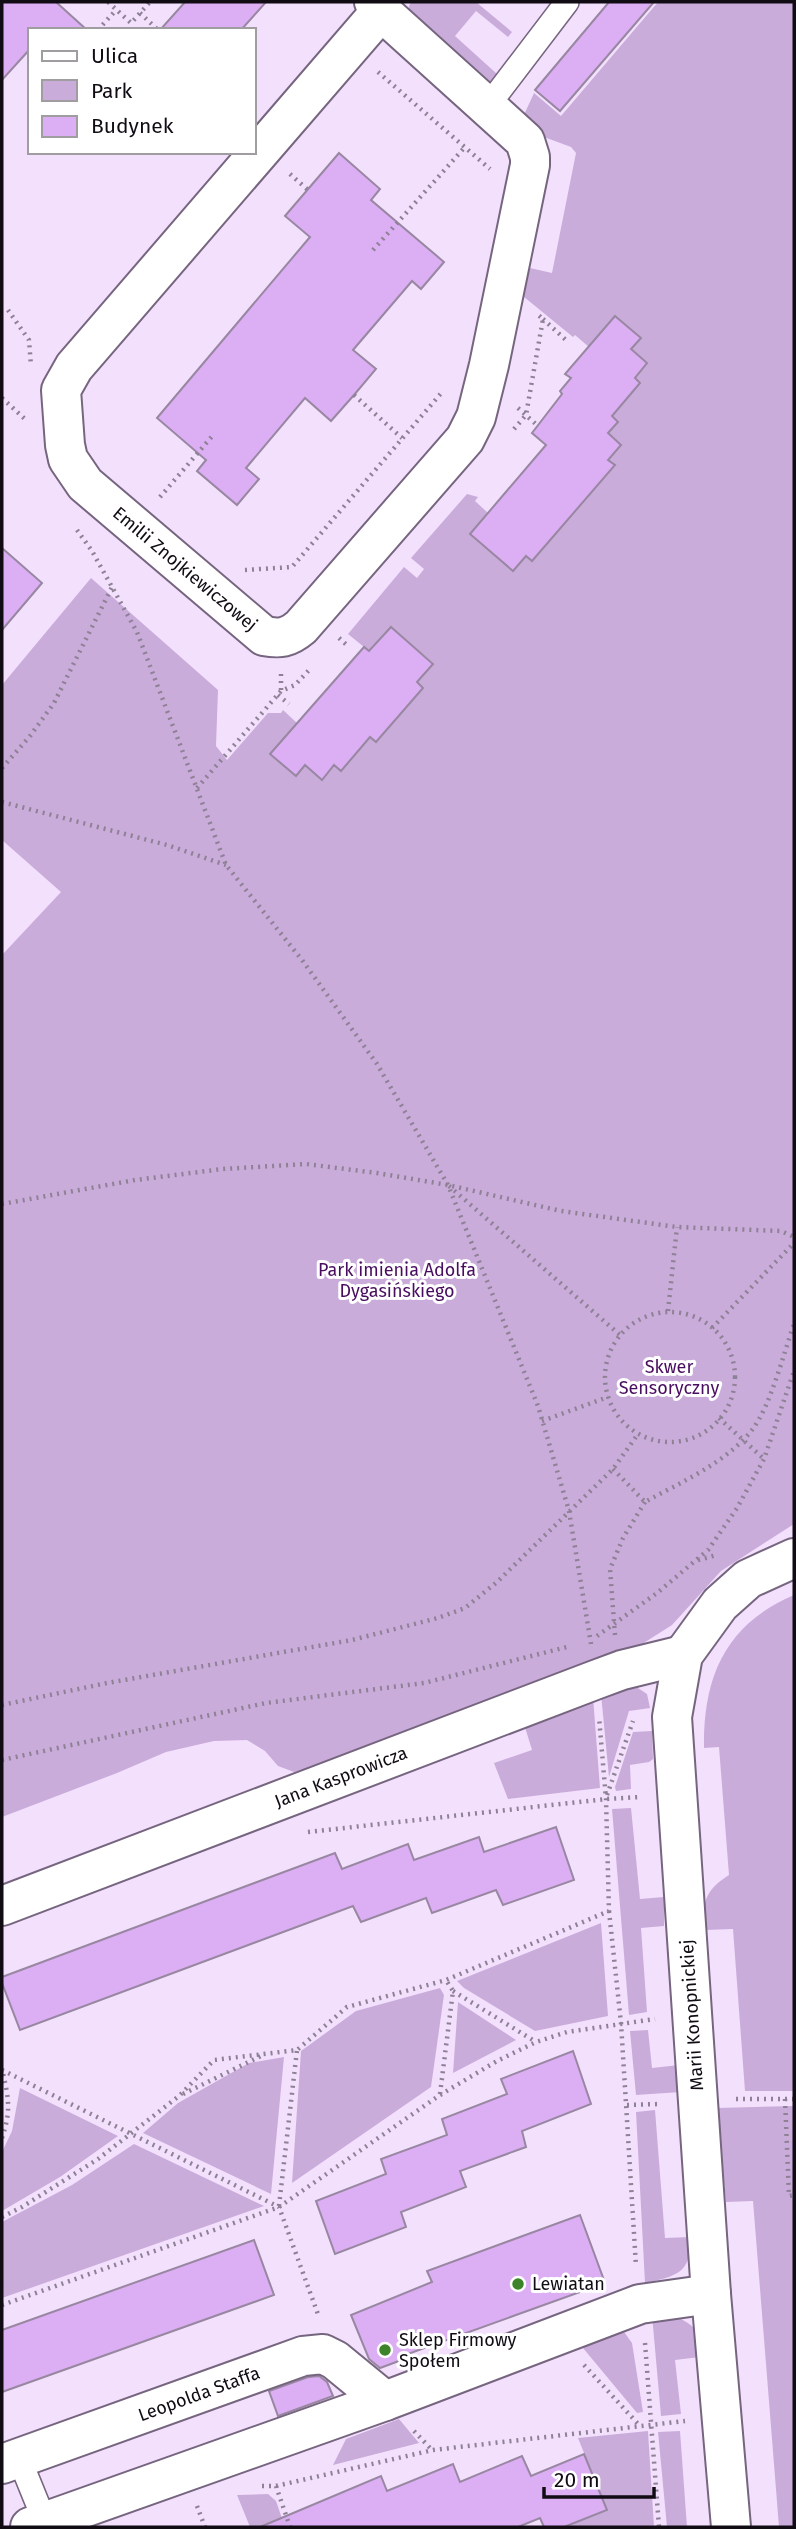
<svg xmlns="http://www.w3.org/2000/svg" width="796" height="2529" viewBox="0 0 796 2529" font-family="'Fira Sans',sans-serif">
<style>
.green{fill:#caacdb}
.building{fill:#dcaef4;stroke:#9887a1;stroke-width:2}
.lines{fill:none;stroke-linecap:round;stroke-linejoin:round}
.service-casing{stroke:#76657f;stroke-width:26}
.minor-casing{stroke:#76657f;stroke-width:42}
.path{stroke:#8e8195;stroke-width:4.5;stroke-dasharray:2 5;stroke-linecap:butt}
.service{stroke:#fff;stroke-width:23}
.minor{stroke:#fff;stroke-width:38}
.poi-dot{fill:#3c8329;stroke:#fff;stroke-width:2.5}
.labels{text-anchor:middle;stroke-width:6;stroke-linejoin:round;paint-order:stroke}
.street-label{font-size:18px;fill:#110b14;stroke:#fff}
.park-label{font-size:18px;fill:#490d60;stroke:#fff}
.poi-label{font-size:18px;fill:#110b14;stroke:#fff;text-anchor:start}
</style>
<rect width="100%" height="100%" fill="#f3e0fd"/>
<!-- green -->
<g class="green">
<polygon points="411,2 476,2 512,32 508,37 476,11 455,36 507,83 507,103 410,14 409,6"/>
<polygon points="658,2 794,2 794,1524 721,1571 672,1625 628,1653 354,1755 294,1772 278,1766 265,1751 247,1740 214,1741 166,1752 117,1773 2,1817 2,955 61,892 2,840 2,685 91,578 218,690 216,746 227,760 268,713 281,713 283,710 297,723 270,754 295,776 305,765 322,779 334,765 341,770 370,737 377,742 385,732 380,726 398,717 423,689 417,682 433,663 391,627 369,651 348,634 404,567 417,578 424,569 411,558 467,494 478,497 475,501 488,513 470,534 513,571 526,556 533,560 614,465 608,460 608,433 618,422 612,416 640,383 635,378 647,363 631,349 641,338 615,316 589,347 575,335 573,337 518,292 526,270 530,268 552,273 576,153 571,147 544,137 523,117 534,93 561,116"/>
<path d="M794,1595V2091H745L733,1929L705,1930C701,1904 705,1890 729,1875L719,1747L704,1748C703,1676 726,1624 794,1595Z"/>
<polygon points="635,1686 647,1694 650,1708 629,1711 609,1777 601,1694"/>
<polygon points="593,1697 600,1788 508,1799 494,1763 532,1750 524,1724"/>
<polygon points="652,1731 653,1759 649,1762 630,1765 631,1789 616,1791 615,1787 633,1732"/>
<polygon points="631,1808 640,1899 664,1897 664,1926 641,1928 647,2012 629,2015 612,1809"/>
<polygon points="601,1923 608,2016 535,2031 464,1988 457,1981"/>
<polygon points="440,1988 444,1995 431,2087 292,2183 301,2051 356,2011"/>
<polygon points="458,2002 516,2040 453,2073"/>
<polygon points="648,2030 652,2068 679,2065 681,2092 636,2095 630,2031"/>
<polygon points="284,2057 271,2194 143,2133 178,2103 249,2063"/>
<polygon points="20,2088 118,2136 60,2177 2,2211 2,2152 12,2131"/>
<polygon points="794,2106 794,2527 779,2527 753,2201 726,2202 717,2108"/>
<path d="M655,2110L665,2238L690,2237C692,2273 677,2276 645,2283L636,2112Z"/>
<polygon points="134,2144 264,2206 2,2298 2,2222 72,2185"/>
<path d="M652,2315C672,2315 685,2317 699,2333L700,2357L675,2360L681,2414L661,2416Z"/>
<polygon points="619,2325 632,2343 643,2412 637,2413 578,2342"/>
<polygon points="399,2419 419,2443 333,2465 346,2439"/>
<polygon points="648,2431 654,2527 564,2527 607,2510 578,2438"/>
<polygon points="680,2431 687,2527 667,2527 658,2432"/>
<polygon points="268,2494 276,2501 285,2527 250,2527 237,2495"/>
</g>
<!-- building -->
<g class="building">
<polygon points="2,2 56,2 87,30 30,30 30,49 2,80"/>
<polygon points="185,2 266,2 241,30 160,30"/>
<polygon points="609,2 654,2 560,111 535,90"/>
<polygon points="339,153 380,189 371,200 444,262 421,289 412,281 353,350 376,369 354,395 331,421 305,398 246,468 259,479 237,505 197,471 206,460 157,418 310,237 285,216"/>
<polygon points="615,316 641,338 631,349 647,363 635,378 640,383 612,416 618,422 608,433 621,445 608,460 615,465 532,561 526,556 513,571 470,534 546,445 532,433 562,394 560,391 571,378 565,374"/>
<polygon points="2,548 42,583 2,630"/>
<polygon points="391,627 433,664 417,682 423,688 376,742 370,737 341,771 334,765 322,780 305,765 296,776 270,754 364,647 369,651"/>
<polygon points="556,1827 574,1880 503,1905 496,1890 432,1913 426,1898 361,1922 353,1906 20,2030 2,1983 2,1977 335,1853 342,1869 408,1844 414,1860 479,1837 484,1852"/>
<polygon points="573,2051 591,2104 522,2131 526,2147 460,2171 466,2187 401,2212 406,2227 335,2254 316,2201 386,2174 381,2159 447,2135 442,2119 507,2094 501,2079"/>
<polygon points="580,2215 605,2283 405,2355 407,2358 380,2368 369,2359 351,2315 432,2282 427,2271"/>
<polygon points="254,2240 274,2295 2,2392 2,2330"/>
<polygon points="319,2376 327,2382 333,2396 278,2416 269,2391 308,2377"/>
<polygon points="584,2454 607,2510 564,2527 544,2527 540,2518 518,2527 260,2527 381,2476 387,2491 453,2464 460,2482 522,2456 531,2476"/>
</g>
<g class="lines">
<defs>
<g id="service">
<polyline points="487,107 567,2"/>
<polyline points="19,2458 45,2522"/>
</g>
<g id="minor">
<path d="M374,2L381,11L525,141L530,157V165L489,365L476,417L465,439L301,627C288,638 280,639 264,636L85,484L68,459L65,445L61,390L74,367L381,11"/>
<polyline points="2,1906 595,1680 622,1670 683,1655"/>
<polyline points="2,2464 303,2356 323,2354 335,2360 385,2401"/>
<polyline points="30,2527 385,2401 640,2304 711,2294"/>
<polyline points="731,2527 711,2294 672,1717 683,1655 720,1604 748,1579 794,1558"/>
</g>
</defs>
<!-- service casing -->
<use href="#service" class="service-casing"/>
<!-- minor casing -->
<use href="#minor" class="minor-casing"/>
<!-- path -->
<g class="path">
<polyline points="108,2 131,23 150,2"/>
<polyline points="140,13 158,30"/>
<polyline points="98,30 116,10"/>
<polyline points="378,72 490,169"/>
<polyline points="290,174 308,190"/>
<polyline points="373,250 465,147"/>
<polyline points="8,310 29,340 31,366"/>
<polyline points="543,319 568,342"/>
<polyline points="354,395 402,438"/>
<polyline points="2,398 26,420"/>
<polyline points="518,408 538,426"/>
<polyline points="514,429 526,415 543,319 537,314"/>
<polyline points="160,497 214,434"/>
<polyline points="77,530 92,551 137,632 226,865 302,960 377,1064 448,1185 538,1406 569,1511 591,1644"/>
<polyline points="245,570 292,567 443,391"/>
<polyline points="339,638 349,647"/>
<polyline points="281,674 281,691"/>
<polyline points="278,695 289,704"/>
<polyline points="2,768 30,736 54,703 112,587"/>
<polyline points="197,788 281,691 295,685 311,668"/>
<polyline points="2,802 167,845 226,865"/>
<polyline points="449,1186 620,1335"/>
<polyline points="2,1204 135,1180 223,1169 306,1164 377,1173 448,1185 561,1211 677,1227 781,1231 794,1237"/>
<polyline points="668,1311 677,1227"/>
<circle cx="670" cy="1377" r="65"/>
<polyline points="712,1328 794,1243"/>
<polyline points="719,1418 764,1459"/>
<polyline points="542,1421 608,1397"/>
<path d="M613,1469L645,1502C681,1482 726,1463 752,1430C771,1405 783,1355 794,1324"/>
<polyline points="698,1560 717,1555"/>
<polyline points="615,1635 610,1569 623,1538 645,1502"/>
<polyline points="597,1636 657,1593 708,1550 737,1508 764,1459 794,1371"/>
<polyline points="2,1705 107,1683 352,1640 438,1618 465,1608 497,1582 613,1469 638,1434"/>
<polyline points="2,1760 266,1703 424,1683 567,1647"/>
<polyline points="607,1795 633,1721"/>
<polyline points="308,1832 606,1799 641,1797"/>
<polyline points="609,1911 621,2023 636,2266"/>
<polyline points="453,1991 536,2042"/>
<polyline points="2,2070 279,2207 319,2317"/>
<polyline points="183,2094 263,2055"/>
<polyline points="440,2094 453,1991 446,1980"/>
<polyline points="736,2099 794,2099"/>
<polyline points="785,2099 789,2196 794,2195"/>
<polyline points="627,2105 660,2104"/>
<path d="M2,2138C11,2111 9,2100 3,2073"/>
<polyline points="279,2206 297,2050"/>
<polyline points="2,2217 22,2207 98,2159 179,2096 214,2060 297,2050 347,2007 446,1980 609,1911 606,1799 599,1717"/>
<polyline points="2,2305 279,2207 440,2095 497,2061 536,2042 567,2032 655,2019"/>
<polyline points="645,2343 659,2527"/>
<polyline points="584,2365 640,2426"/>
<polyline points="414,2431 432,2450"/>
<polyline points="262,2486 276,2486 433,2450 685,2421"/>
<polyline points="276,2486 290,2527"/>
<polyline points="197,2506 205,2527"/>
</g>
<!-- service -->
<use href="#service" class="service"/>
<!-- minor -->
<use href="#minor" class="minor"/>
</g>
<!-- markers -->
<g class="poi-dot">
<circle cx="518" cy="2284" r="7"/>
<circle cx="385" cy="2350" r="7"/>
</g>
<g class="labels">
<!-- street labels -->
<g class="street-label">
<text transform="translate(185 569) rotate(40)" y="6">Emilii Znojkiewiczowej</text>
<text transform="translate(341 1777) rotate(-21)" y="6">Jana Kasprowicza</text>
<text transform="translate(692 2015) rotate(-94)" y="6">Marii Konopnickiej</text>
<text transform="translate(199 2394) rotate(-20)" y="6">Leopolda Staffa</text>
</g>
<!-- park labels -->
<g class="park-label">
<text x="397" y="1276">Park imienia Adolfa<tspan x="397" dy="21">Dygasińskiego</tspan></text>
<text x="669" y="1373">Skwer<tspan x="669" dy="21">Sensoryczny</tspan></text>
</g>
<!-- poi labels -->
<g class="poi-label">
<text x="532" y="2290">Lewiatan</text>
<text x="399" y="2346">Sklep Firmowy<tspan x="399" dy="21">Społem</tspan></text>
</g>
</g>
<!-- border -->
<rect width="796" height="2529" fill="none" stroke="#110b14" stroke-width="7"/>
<!-- legend -->
<rect x="28" y="28" width="228" height="126" fill="#ffffff" stroke="#a09da1" stroke-width="2"/>
<rect x="42" y="51" width="35" height="10" fill="#ffffff" stroke="#a09da1" stroke-width="2"/>
<text x="91" y="63" font-size="21" fill="#110b14">Ulica</text>
<rect x="42" y="80" width="35" height="21" fill="#caacdb" stroke="#a09da1" stroke-width="2"/>
<text x="91" y="98" font-size="21" fill="#110b14">Park</text>
<rect x="42" y="116" width="35" height="21" fill="#dcaef4" stroke="#a09da1" stroke-width="2"/>
<text x="91" y="133" font-size="21" fill="#110b14">Budynek</text>
<!-- scale -->
<path d="M544 2487v10h110v-10" fill="none" stroke="#110b14" stroke-width="3.5"/>
<text x="554" y="2487" font-size="21" fill="#110b14" stroke="#ffffff" stroke-width="5" paint-order="stroke">20 m</text>
</svg>
